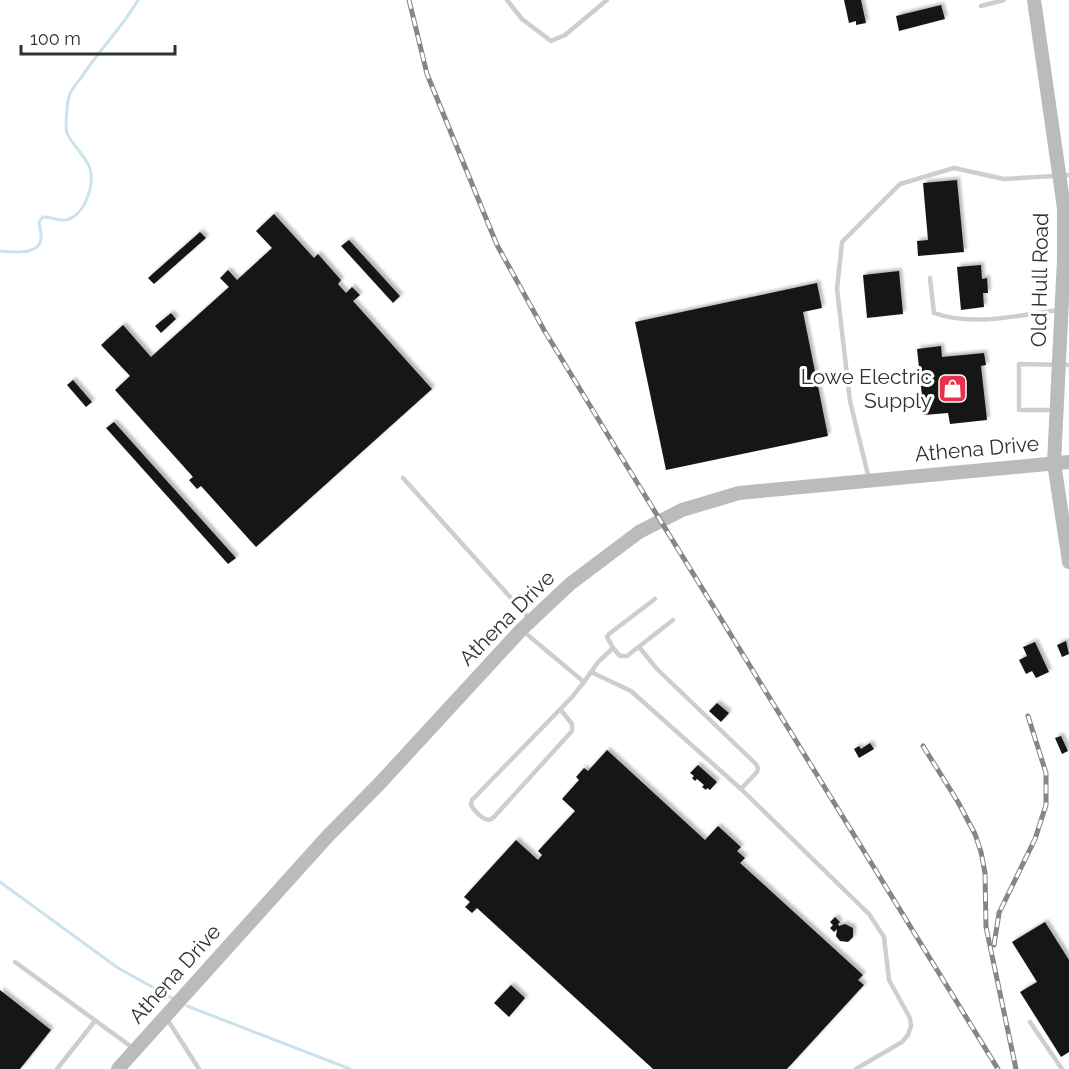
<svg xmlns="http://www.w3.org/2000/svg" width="1069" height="1069" viewBox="0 0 1069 1069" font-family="Raleway,sans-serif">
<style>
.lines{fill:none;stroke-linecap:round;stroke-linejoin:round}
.stream{stroke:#cbe2ed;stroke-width:3}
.building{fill:#181818;filter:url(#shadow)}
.lane{stroke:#cecece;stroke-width:4.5}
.secondary{stroke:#bbb;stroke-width:14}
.rail-casing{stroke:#868686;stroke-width:5}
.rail{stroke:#fff;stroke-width:3;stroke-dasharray:9;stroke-linecap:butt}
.labels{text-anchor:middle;stroke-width:6;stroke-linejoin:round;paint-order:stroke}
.street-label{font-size:21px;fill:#313131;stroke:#fff}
.poi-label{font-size:21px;fill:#313131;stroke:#fff;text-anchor:end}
</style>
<defs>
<filter id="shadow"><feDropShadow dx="3" dy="-3" stdDeviation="1.5" flood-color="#0004"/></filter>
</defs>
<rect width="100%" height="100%" fill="#fff"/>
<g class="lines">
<!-- stream -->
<g class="stream">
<path d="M0,251C12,252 41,256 41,237C42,232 39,227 39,222L43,217C52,216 60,223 69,219C86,213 97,180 88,164C82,153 72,144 67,133C65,128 67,103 69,97C70,90 77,83 81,78C98,51 122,28 138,0"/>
<polyline points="0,882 118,968 174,999"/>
<polyline points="187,1006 350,1069"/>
</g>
</g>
<!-- building -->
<g class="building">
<polygon points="844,0 861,0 866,23 856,25 856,21 849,23"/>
<polygon points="941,5 945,19 899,31 896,16"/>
<polygon points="957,180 964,252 918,256 917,241 928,240 923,183"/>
<polygon points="274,214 314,258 318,254 341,280 338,284 346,293 352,287 360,295 353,301 432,389 256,547 201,486 197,489 189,480 193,477 115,390 130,376 101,345 123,325 151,357 229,287 220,278 228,270 237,280 272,248 256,231"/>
<polygon points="200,232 206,238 154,284 148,278"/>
<polygon points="349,240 400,296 393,303 341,246"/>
<polygon points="981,265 982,279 987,278 988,293 983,293 984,307 961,310 957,267"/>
<polygon points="899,271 903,314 867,318 863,275"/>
<polygon points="817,283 822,308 803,312 828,436 666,470 635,322"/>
<polygon points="171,313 176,319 161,333 155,326"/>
<polygon points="941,346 942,357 984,353 986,365 981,366 987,420 950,424 948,413 924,415 917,349"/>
<polygon points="73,380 92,402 86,407 67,385"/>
<polygon points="114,422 236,558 228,564 106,428"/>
<polygon points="1066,641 1069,654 1062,657 1057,645"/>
<polygon points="1035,642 1049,672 1036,678 1032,671 1026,674 1019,660 1027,656 1023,647"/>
<polygon points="717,703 729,713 721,722 709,711"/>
<polygon points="1061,736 1068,751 1062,754 1055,738"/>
<polygon points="870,743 874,749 859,758 854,749 859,746 861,749"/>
<polygon points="607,750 705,840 718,826 741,847 737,851 745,858 740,863 863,975 858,980 864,985 787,1069 653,1069 477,908 472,913 465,907 470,902 464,897 516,840 538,860 542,855 538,851 575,811 562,799 579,780 576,777 584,768 588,771"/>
<polygon points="698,765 717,782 710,790 707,788 706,790 702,787 704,785 697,779 695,781 692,778 694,776 690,773"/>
<polygon points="835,917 840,922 838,924 839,926 845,924 853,928 853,937 848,942 840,941 836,936 837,929 834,932 830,928 833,925 830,922"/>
<polygon points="1045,922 1069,960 1069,1052 1061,1057 1020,992 1037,982 1012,942"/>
<polygon points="511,985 525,998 509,1017 494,1003"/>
<polygon points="0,990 51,1030 20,1069 0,1069"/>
</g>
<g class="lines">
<!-- lane -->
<g class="lane">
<polyline points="507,0 522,19 551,41 565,35 607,0"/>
<polyline points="981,6 1004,0"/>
<path d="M930,278L934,313C974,327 1018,315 1059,310"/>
<polyline points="1053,410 1019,410 1019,364 1069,365"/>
<polyline points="403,478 529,618"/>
<polyline points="869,479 850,401 837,289 842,242 900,184 954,168 1004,179 1069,175"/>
<path d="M523,631L584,682L572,697L472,800L471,805C474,811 482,819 489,820L493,818L572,731V724L560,709"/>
<polyline points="613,648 607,637 609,634 655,599"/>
<polyline points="591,672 631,691 741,789 757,772 758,768 756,764 657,669 639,647"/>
<polyline points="584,682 598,662 613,648 620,656 627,656 673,620"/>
<polyline points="741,789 869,914 884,937 889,980 910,1018 911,1026 908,1035 902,1042 856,1069"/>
<polyline points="15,962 133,1048"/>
<polyline points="167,1019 199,1069"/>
<polyline points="1030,1022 1062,1069"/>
<polyline points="57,1069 95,1021"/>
</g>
<!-- secondary -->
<g class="secondary">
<polyline points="1034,0 1064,208 1064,259 1054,463 1069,562"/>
<polyline points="118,1069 326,838 381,782 521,630 570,584 639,532 682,510 739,493 1069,462"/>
</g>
<defs>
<g id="rail">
<polyline points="409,0 427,74 497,245 544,330 617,450 998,1069"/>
<polyline points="923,746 958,802 975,834 981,852 985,873 986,927 1016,1069"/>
<polyline points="994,945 999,913 1035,839 1046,805 1046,773 1028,716"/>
</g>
</defs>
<!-- rail casing -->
<use href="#rail" class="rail-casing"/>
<!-- rail -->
<use href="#rail" class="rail"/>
</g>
<!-- icons -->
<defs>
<symbol id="shop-square" viewBox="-11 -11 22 22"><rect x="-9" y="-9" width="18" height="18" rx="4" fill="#e9314c" stroke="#fff"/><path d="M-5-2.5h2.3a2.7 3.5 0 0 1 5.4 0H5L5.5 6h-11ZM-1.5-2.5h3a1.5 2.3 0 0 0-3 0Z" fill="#fff"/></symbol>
</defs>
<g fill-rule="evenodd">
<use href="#shop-square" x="936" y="372" width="33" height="33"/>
</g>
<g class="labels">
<!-- street labels -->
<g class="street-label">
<text transform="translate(1040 280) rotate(-89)" y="7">Old Hull Road</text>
<text transform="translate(977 449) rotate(-5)" y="7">Athena Drive</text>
<text transform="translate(507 618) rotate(-45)" y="7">Athena Drive</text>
<text transform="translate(175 974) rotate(-48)" y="7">Athena Drive</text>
</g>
<!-- poi labels -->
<g class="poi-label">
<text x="932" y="384">Lowe Electric<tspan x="932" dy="24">Supply</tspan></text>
</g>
</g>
<!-- scale -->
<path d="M21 45v9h154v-9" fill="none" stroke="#313131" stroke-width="3"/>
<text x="30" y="45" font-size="18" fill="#313131" stroke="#ffffff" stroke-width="4.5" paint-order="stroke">100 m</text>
</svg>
